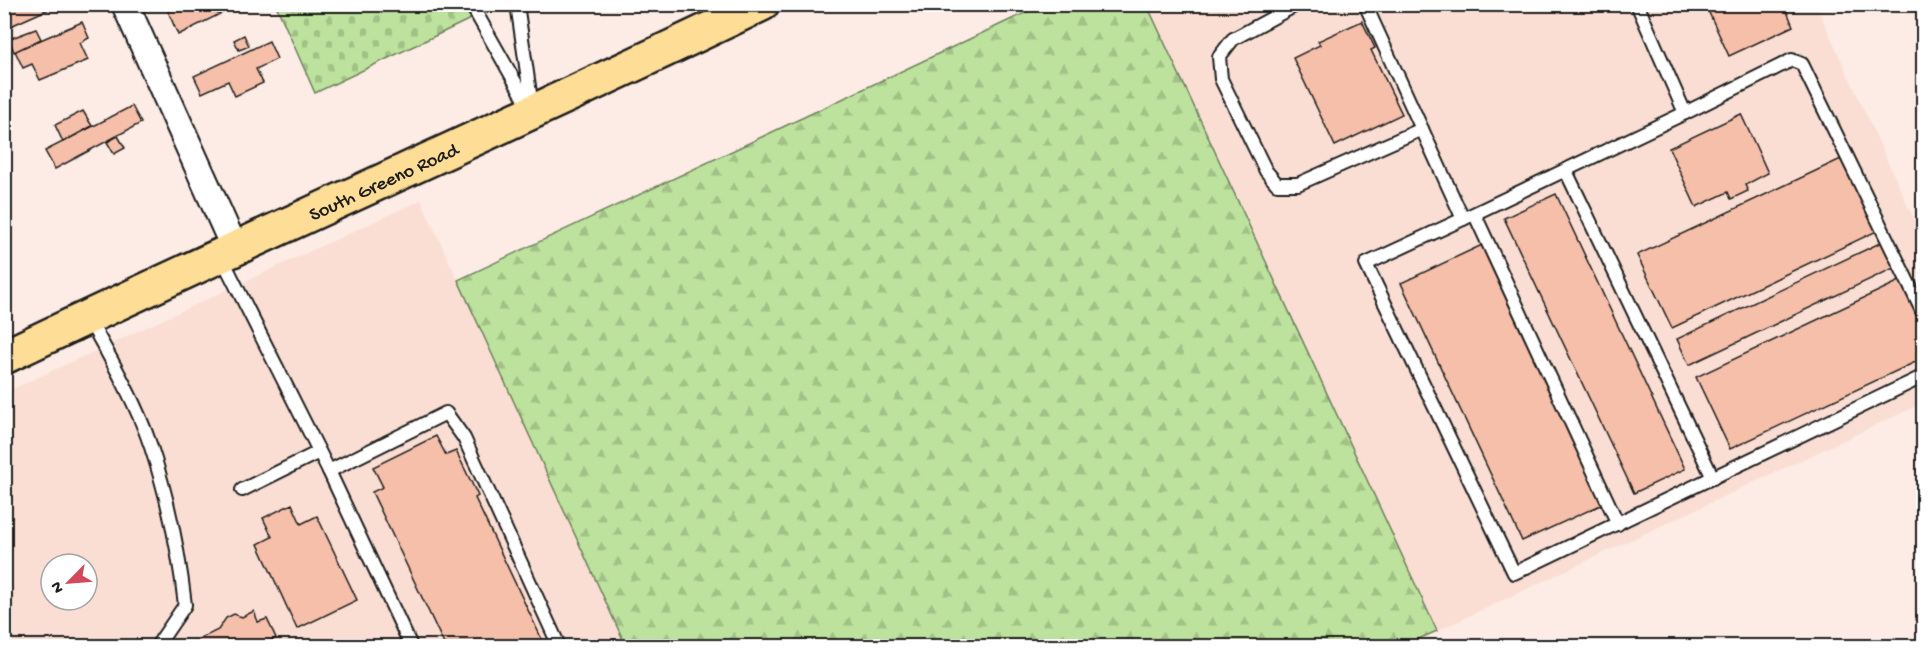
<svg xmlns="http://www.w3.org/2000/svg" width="1928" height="651" viewBox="0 0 1928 651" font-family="'Gochi Hand',sans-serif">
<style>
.built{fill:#faded3;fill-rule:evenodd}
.forest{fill:url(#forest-firs);stroke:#6c7f5c;stroke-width:1.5}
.cemetery{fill:url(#cemetery-stones);stroke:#6c7f5c;stroke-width:1.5}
.building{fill:#f6bfa9;stroke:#1c1c1c;stroke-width:1.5}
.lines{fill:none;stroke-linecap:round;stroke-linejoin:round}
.service-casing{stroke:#1c1c1c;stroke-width:16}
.minor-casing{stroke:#1c1c1c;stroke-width:30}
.primary-casing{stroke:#1c1c1c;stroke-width:38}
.service{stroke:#fff;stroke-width:12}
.minor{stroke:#fff;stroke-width:26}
.primary{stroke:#fedd96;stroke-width:33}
.labels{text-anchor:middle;stroke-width:4.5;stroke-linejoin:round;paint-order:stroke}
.street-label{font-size:20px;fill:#1c1c1c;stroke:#fff}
</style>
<defs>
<pattern id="forest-firs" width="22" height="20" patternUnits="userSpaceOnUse" patternTransform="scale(1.5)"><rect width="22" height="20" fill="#bde29d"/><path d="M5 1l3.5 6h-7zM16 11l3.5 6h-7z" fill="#a2c187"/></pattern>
<pattern id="cemetery-stones" width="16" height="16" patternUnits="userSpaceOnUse" patternTransform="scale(1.5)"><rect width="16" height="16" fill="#bde29d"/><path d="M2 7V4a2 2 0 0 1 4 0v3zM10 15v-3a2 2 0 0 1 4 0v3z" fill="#a2c187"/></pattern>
</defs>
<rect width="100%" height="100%" fill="#fcece5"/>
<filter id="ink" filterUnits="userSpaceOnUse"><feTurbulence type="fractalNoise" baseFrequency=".0167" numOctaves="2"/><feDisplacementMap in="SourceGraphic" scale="12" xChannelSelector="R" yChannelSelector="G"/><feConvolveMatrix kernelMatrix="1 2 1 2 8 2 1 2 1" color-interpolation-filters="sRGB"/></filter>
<g filter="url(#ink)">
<!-- built -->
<g class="built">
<polygon points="1147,5 1816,5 1923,239 1923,403 1437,631"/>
<path d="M421,200L626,646H5L4,393ZM51,564H87V600H51Z"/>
</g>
<!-- forest -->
<polygon class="forest" points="1044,4 1147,5 1437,631 1402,646 626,646 458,280"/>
<!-- cemetery -->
<polygon class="cemetery" points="276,5 500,5 315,93"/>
<!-- building -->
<g class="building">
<polygon points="4,4 60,4 4,29"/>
<polygon points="165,4 225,4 228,10 178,35"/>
<polygon points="1705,4 1784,4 1793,26 1729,56"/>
<polygon points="1362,21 1375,48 1371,50 1402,114 1335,146 1293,58 1320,45 1318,41"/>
<polygon points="82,22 89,38 80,43 88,60 40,80 32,64 23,68 15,51"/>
<polygon points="36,29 41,39 14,52 9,39"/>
<polygon points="244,35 249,46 239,50 234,40"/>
<polygon points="269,41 277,59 256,69 263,83 235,96 228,81 202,93 194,76"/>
<polygon points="132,106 141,123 55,169 45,151"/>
<polygon points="83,111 92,126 63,142 55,125"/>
<polygon points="1741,114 1768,173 1745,185 1748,191 1731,199 1728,192 1696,207 1669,148"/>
<polygon points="118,136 125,148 114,154 107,142"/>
<polygon points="1843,158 1877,231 1672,328 1637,255"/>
<polygon points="1556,194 1685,469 1634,493 1504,218"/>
<polygon points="1884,241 1896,267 1689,365 1677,339"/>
<polygon points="1482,245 1603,504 1522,541 1401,283"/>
<polygon points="1904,279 1924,321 1924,358 1730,449 1696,377"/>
<polygon points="436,436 446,455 456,451 478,496 475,498 545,646 445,646 372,492 383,487 373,467"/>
<polygon points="292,504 301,524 317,516 357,600 297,629 258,544 272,537 263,518"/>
<polygon points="254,611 258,622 267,619 276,638 262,646 197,646 195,641 218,630 226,618 234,614 242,617"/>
</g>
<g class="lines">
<defs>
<g id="service">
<polyline points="471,4 531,110"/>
<polyline points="517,4 532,107"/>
<polyline points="1298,4 1233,39 1219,57 1221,79 1266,171 1277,184 1298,184 1422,129"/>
<polyline points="1365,4 1463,219 1685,113 1637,4"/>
<polyline points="1685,113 1792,60 1802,64 1924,315"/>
<polyline points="1566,171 1713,478"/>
<polyline points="1475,215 1618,524"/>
<polyline points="1463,219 1366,264 1514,573 1924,376"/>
<polyline points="222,258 329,471 411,646"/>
<path d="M88,318C111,359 136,402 151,447C168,498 179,552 185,605L157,646"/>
<polyline points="329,471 446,413 464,438 559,646"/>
<polyline points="242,490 319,452"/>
</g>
<polyline id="minor" points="125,4 234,247"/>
<g id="primary">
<path id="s1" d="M4,357C256,236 511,125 762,4"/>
</g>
</defs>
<!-- service casing -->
<use href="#service" class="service-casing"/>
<!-- minor casing -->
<use href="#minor" class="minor-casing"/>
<!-- primary casing -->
<use href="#primary" class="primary-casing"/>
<!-- service -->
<use href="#service" class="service"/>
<!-- minor -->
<use href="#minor" class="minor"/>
<!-- primary -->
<use href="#primary" class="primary"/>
</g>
</g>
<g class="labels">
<!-- street labels -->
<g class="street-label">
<text dy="7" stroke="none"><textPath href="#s1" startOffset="418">South Greeno Road</textPath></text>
</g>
</g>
<!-- margin -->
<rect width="1928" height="651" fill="none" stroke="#fff" stroke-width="24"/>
<rect x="12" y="12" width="1904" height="627" fill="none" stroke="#1c1c1c" stroke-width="2" filter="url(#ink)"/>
<!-- north arrow -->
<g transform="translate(69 582) rotate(245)"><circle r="28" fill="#ffffff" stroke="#a4a4a4" stroke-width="1.5"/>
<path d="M0-4.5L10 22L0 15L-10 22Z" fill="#d1495b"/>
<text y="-9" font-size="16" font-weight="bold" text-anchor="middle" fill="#1c1c1c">N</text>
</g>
</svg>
